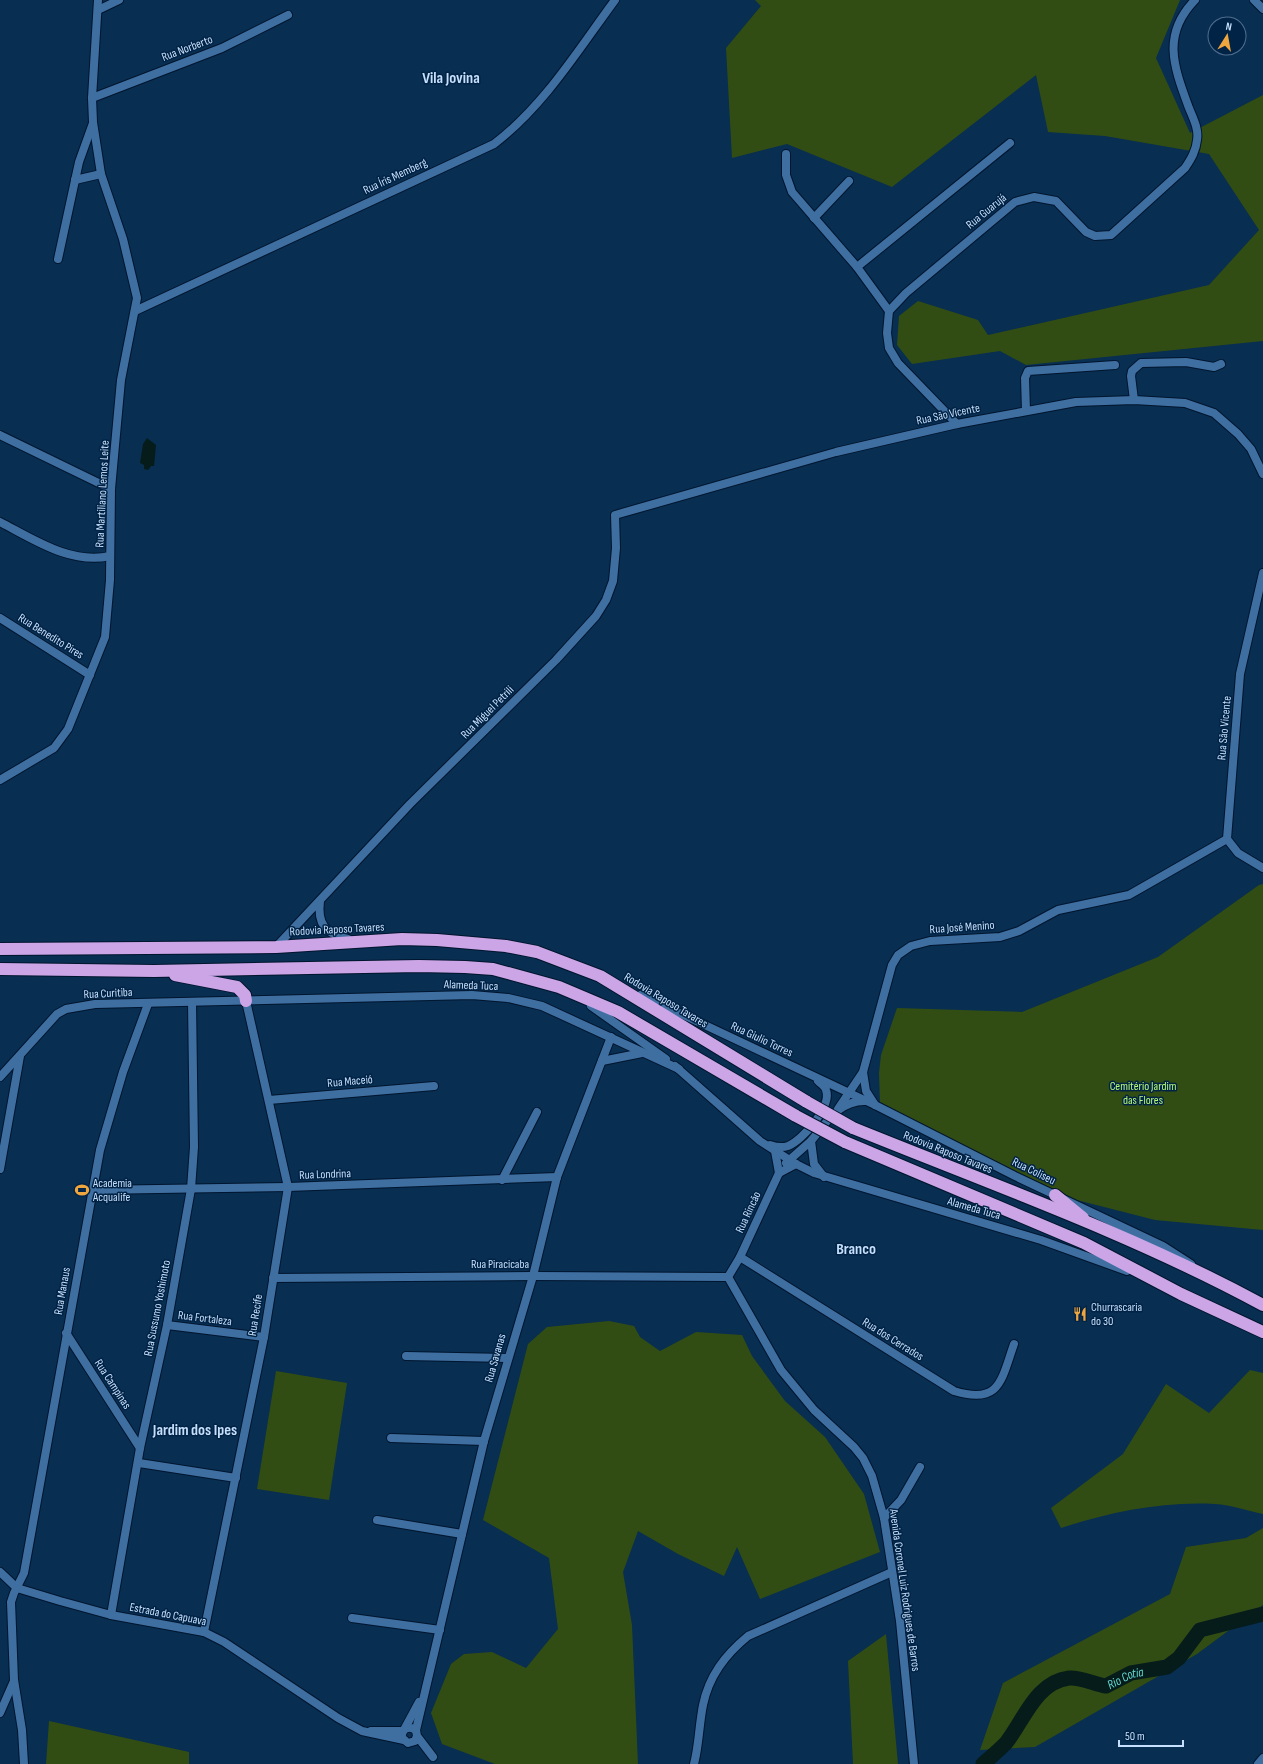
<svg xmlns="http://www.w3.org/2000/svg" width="1263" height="1764" viewBox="0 0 1263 1764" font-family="'Sofia Sans Condensed',sans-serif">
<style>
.green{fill:#324d13}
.water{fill:#051c1b}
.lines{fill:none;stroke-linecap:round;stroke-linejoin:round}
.river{stroke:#051c1b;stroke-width:15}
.minor-casing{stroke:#00152e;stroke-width:10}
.highway-casing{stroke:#00152e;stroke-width:14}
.minor{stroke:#3f6fa1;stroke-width:8}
.highway{stroke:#cba5e5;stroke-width:12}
.highway-bridge-casing{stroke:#00152e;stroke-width:14;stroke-linecap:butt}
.highway-bridge{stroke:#cba5e5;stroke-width:12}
.labels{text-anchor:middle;stroke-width:3;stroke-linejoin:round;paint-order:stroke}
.street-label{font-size:12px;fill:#c6dffc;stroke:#002346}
.park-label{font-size:12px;fill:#b8f977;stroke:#002346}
.poi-label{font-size:12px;fill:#c6dffc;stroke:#002346;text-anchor:start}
.water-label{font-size:13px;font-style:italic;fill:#62d4cf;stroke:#002346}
.district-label{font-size:16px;font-weight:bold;fill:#c6dffc;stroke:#002346}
</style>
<rect width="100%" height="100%" fill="#082e51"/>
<!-- green -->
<g class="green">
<polygon points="755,0 1180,0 1156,58 1190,133 1263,95 1263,341 1026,365 1000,351 912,364 897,345 899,316 918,301 978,320 988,335 1209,285 1259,230 1209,154 1105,136 1048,132 1036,75 892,187 787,144 732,158 726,48 761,6"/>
<polygon points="1263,884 1263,1230 1155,1220 1065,1197 880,1103 879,1073 881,1055 897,1008 1022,1012 1158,957 1259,885"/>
<polygon points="609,1321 634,1326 640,1337 660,1351 696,1332 742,1335 752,1356 785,1401 825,1437 864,1494 880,1552 760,1599 737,1547 724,1576 678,1554 638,1531 623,1572 632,1625 638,1764 495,1764 442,1744 431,1713 451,1664 464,1654 492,1652 526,1668 558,1629 549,1558 483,1520 528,1344 547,1327"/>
<path d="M1250,1370L1263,1373V1514C1248,1511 1231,1505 1215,1504C1163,1501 1110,1512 1061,1528L1051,1508L1123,1454L1166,1384L1209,1413Z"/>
<polygon points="276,1371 347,1383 329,1500 257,1489"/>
<polygon points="1263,1528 1263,1605 1197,1654 1035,1747 980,1750 1003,1683 1170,1594 1186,1547 1246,1538"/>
<polygon points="886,1634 898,1764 853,1764 848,1661"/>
<polygon points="49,1721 189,1752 189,1764 46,1764"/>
</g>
<!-- water -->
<polygon class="water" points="147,438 156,445 154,466 151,466 148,470 144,469 144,465 140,463 143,444"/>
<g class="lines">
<!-- river -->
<path class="river" id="s1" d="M983,1764C991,1757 999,1750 1006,1743C1024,1720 1036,1682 1069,1678C1081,1677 1094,1684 1106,1686L1131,1673L1167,1667L1179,1658L1200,1630L1263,1614"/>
<defs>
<g id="minor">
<polyline points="1254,0 1263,9"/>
<polyline points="98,10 119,0"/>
<polyline points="92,98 222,48 288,15"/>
<polyline points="786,154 786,175 792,192 857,267 889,311"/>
<polyline points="75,180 101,174"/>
<polyline points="814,218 849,181"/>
<polyline points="58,259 79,162 93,123"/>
<polyline points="857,267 1010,143"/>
<path d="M135,311L494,144C544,106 578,50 615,0"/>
<polyline points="1134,400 1131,376 1132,371 1141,363 1186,362 1214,367 1221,364"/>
<polyline points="1026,411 1025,378 1028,371 1115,365"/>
<path d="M957,424L898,363L889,348L887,333L889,311L906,293L1015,202L1034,197L1056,201L1086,232L1095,236L1111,235L1185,168C1191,159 1196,151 1197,140C1199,129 1193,118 1189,108C1174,67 1161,35 1195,0"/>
<polyline points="0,435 111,489"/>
<path d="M0,522C33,539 71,565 110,556"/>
<polyline points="1263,573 1240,674 1227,839 1238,853 1263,868"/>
<polyline points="0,618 90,675"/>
<polyline points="0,780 54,748 68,729 105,637 110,580 111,489 121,380 137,298 123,239 101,174 93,122 92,98 98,0"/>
<path d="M320,901C317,925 326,934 348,939"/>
<polyline points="276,947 410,804 556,660 596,616 606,600 613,581 616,548 615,515 836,452 957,424 1076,402 1134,400 1185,403 1214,413 1238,434 1251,449 1263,474"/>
<polyline points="641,995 875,1105 1015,1176 1163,1246 1191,1264"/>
<polyline points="591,1006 666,1059"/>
<polyline points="602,1061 642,1053"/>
<polyline points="675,1066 760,1141 796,1164 814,1173 1041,1240 1127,1271"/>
<polyline points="0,1077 57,1014 66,1009 95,1004 472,995 508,998 542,1006 679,1069"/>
<polyline points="269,1100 434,1086"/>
<polyline points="875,1105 866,1091 863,1072 892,965 898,955 911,946 930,941 1000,937 1019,931 1058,910 1129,895 1227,839"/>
<polyline points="838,1109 863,1072"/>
<path d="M770,1145C776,1147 782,1148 788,1146C803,1140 832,1106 826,1090C825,1086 821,1084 818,1081"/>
<polyline points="775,1151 779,1173"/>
<polyline points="786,1163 811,1141"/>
<polyline points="0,1169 20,1056"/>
<path d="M824,1177L814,1164L811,1141C826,1123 839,1100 866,1101"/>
<polyline points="502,1180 537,1112"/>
<polyline points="93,1190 288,1187 557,1177"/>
<path d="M740,1257L954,1391C1000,1405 1001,1381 1014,1344"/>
<polyline points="728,1277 781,1370 814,1410 854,1447 863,1458 872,1476 884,1518 900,1621 914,1764"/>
<polyline points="728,1277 740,1257 779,1173 796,1164"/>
<polyline points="273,1278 533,1276 728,1277"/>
<polyline points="167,1325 264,1337"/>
<polyline points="66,1333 140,1448"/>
<polyline points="406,1356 507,1358"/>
<polyline points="391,1438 484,1441"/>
<polyline points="139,1463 236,1478"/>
<polyline points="884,1518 901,1500 920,1467"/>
<polyline points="377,1520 462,1534"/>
<polyline points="0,1572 17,1588 60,1601 111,1615 204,1632 224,1642 338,1718 362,1731 404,1740"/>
<polyline points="111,1615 140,1448 167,1325 191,1189 194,1147 192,1002"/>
<polyline points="352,1618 440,1630"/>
<polyline points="204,1632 264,1337 288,1187 246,1001"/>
<polyline points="0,1713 14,1681"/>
<polyline points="405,1728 419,1702"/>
<polyline points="416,1730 484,1441 533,1276 557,1177 611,1037"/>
<polyline points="371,1731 403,1731"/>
<path d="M417,1736L415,1741L408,1743L402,1738C401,1729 408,1725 416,1730L417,1736L433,1757"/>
<polyline points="24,1764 22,1730 14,1680 11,1602 14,1593 24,1573 100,1150 123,1072 148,1004"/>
<path d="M694,1764C699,1745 699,1725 703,1705C709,1676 725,1655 748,1636L892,1572"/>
<polyline points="1258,1764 1263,1758"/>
</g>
<g id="highway">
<polyline points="0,949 276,947 402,939 437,940 506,946 537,952 600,976 807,1102"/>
<polyline points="0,969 154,971 419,966 465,967 493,969 559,987 618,1012 796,1116"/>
<polyline points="175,975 237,987 245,995 246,1001"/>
<path d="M853,1128C991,1184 1132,1234 1263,1305"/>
<polyline points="845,1142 1084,1243 1181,1294 1263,1332"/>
<polyline points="1055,1195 1083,1218"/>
</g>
</defs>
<!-- minor casing -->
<use href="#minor" class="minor-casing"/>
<!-- highway casing -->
<use href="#highway" class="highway-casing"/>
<!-- minor -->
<use href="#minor" class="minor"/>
<!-- highway -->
<use href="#highway" class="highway"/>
<defs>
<g id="highway-bridge">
<polyline points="807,1102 853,1128"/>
<polyline points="796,1116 845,1142"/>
</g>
</defs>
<!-- highway-bridge casing -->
<use href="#highway-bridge" class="highway-bridge-casing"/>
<!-- highway-bridge -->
<use href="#highway-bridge" class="highway-bridge"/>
</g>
<!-- icons -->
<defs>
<symbol id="stadium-bare" viewBox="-9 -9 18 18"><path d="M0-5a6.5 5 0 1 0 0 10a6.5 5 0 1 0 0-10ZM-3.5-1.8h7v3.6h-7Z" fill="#f0a63f" stroke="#002346" stroke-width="2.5" paint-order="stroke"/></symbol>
<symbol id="restaurant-bare" viewBox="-9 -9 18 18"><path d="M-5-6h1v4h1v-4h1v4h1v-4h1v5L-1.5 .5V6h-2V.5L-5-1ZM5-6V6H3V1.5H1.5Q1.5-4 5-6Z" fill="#f0a63f" stroke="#002346" stroke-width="2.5" paint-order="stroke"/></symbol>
</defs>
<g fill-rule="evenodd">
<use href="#stadium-bare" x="72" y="1180" width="20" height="20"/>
<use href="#restaurant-bare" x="1070" y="1304" width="20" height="20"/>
</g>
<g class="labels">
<!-- street labels -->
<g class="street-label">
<text transform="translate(187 48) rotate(-21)" y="4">Rua Norberto</text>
<text transform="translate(395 176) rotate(-25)" y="4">Rua Íris Memberg</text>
<text transform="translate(986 211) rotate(-39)" y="4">Rua Guarujá</text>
<text transform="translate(948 414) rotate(-12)" y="4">Rua São Vicente</text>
<text transform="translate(102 494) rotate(-87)" y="4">Rua Martiliano Lemos Leite</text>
<text transform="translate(51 636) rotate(32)" y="4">Rua Benedito Pires</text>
<text transform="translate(487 712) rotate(-45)" y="4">Rua Miguel Petrili</text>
<text transform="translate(1224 728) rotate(-85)" y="4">Rua São Vicente</text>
<text transform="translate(962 927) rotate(-4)" y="4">Rua José Menino</text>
<text transform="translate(337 929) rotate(-3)" y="4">Rodovia Raposo Tavares</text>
<text transform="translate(471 985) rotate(2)" y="4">Alameda Tuca</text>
<text transform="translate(108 993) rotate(-3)" y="4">Rua Curitiba</text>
<text transform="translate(666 1000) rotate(31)" y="4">Rodovia Raposo Tavares</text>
<text transform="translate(762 1039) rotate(25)" y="4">Rua Giulio Torres</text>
<text transform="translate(350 1081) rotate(-5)" y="4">Rua Maceió</text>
<text transform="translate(948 1152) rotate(22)" y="4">Rodovia Raposo Tavares</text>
<text transform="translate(1034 1171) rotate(26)" y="4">Rua Coliseu</text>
<text transform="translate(325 1174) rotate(-2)" y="4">Rua Londrina</text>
<text transform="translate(974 1208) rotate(16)" y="4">Alameda Tuca</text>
<text transform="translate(748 1212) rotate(-65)" y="4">Rua Rincão</text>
<text x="500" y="1268">Rua Piracicaba</text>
<text transform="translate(62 1291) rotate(-80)" y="4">Rua Manaus</text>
<text transform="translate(157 1308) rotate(-79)" y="4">Rua Sussumo Yoshimoto</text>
<text transform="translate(255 1315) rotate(-81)" y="4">Rua Recife</text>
<text transform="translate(205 1318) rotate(7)" y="4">Rua Fortaleza</text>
<text transform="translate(893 1339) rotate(32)" y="4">Rua dos Cerrados</text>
<text transform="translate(495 1358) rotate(-74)" y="4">Rua Savanas</text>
<text transform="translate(113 1384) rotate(57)" y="4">Rua Campinas</text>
<text transform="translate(905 1590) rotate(82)" y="4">Avenida Coronel Luiz Rodrigues de Barros</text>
<text transform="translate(168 1614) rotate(11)" y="4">Estrada do Capuava</text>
</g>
<!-- park labels -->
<g class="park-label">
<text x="1143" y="1090">Cemitério Jardim<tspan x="1143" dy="14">das Flores</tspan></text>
</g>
<!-- poi labels -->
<g class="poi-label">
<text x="93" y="1187">Academia<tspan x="93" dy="14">Acqualife</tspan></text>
<text x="1091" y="1311">Churrascaria<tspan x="1091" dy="14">do 30</tspan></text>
</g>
<!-- water labels -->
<g class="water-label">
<text dy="5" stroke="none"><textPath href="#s1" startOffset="184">Rio Cotia</textPath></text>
</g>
<!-- district labels -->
<g class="district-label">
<text x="451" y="83">Vila Jovina</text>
<text x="856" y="1254">Branco</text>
<text x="195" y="1435">Jardim dos Ipes</text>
</g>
</g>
<!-- north arrow -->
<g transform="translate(1227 36) rotate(11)"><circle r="19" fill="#002346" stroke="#4f6e8f"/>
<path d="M0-3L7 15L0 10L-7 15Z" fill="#f0a63f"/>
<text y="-6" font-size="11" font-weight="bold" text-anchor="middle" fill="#c6dffc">N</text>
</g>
<!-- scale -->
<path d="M1119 1740v6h64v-6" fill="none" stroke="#c6dffc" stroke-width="2"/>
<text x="1125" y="1740" font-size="12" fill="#c6dffc" stroke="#002346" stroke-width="3" paint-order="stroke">50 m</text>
</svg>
